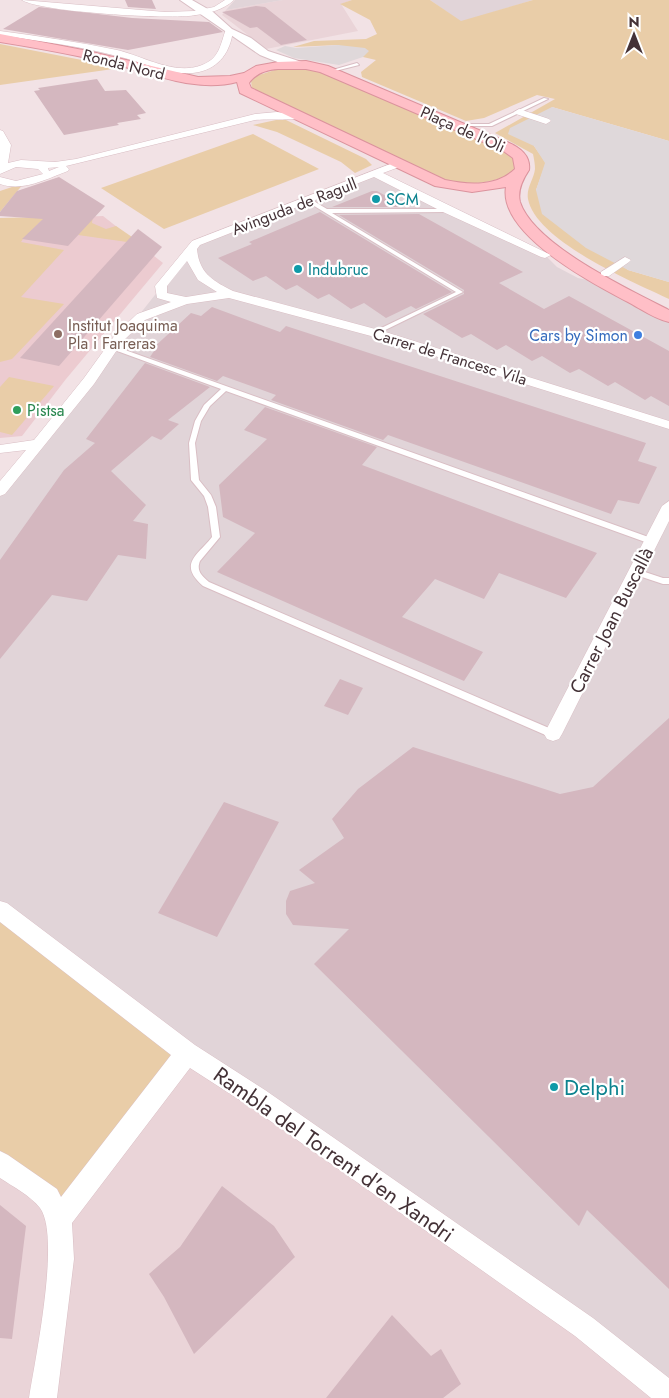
<svg xmlns="http://www.w3.org/2000/svg" width="669" height="1398" viewBox="0 0 669 1398" font-family="Jost,sans-serif">
<style>
.residential{fill:#ead4d8}
.industrial{fill:#e1d4d8}
.education{fill:#eccbd0}
.green{fill:#e9cda8}
.parking{fill:#dfd8da}
.building{fill:#d4b7bf}
.lines{fill:none;stroke-linecap:round;stroke-linejoin:round}
.service-casing{stroke:#d9bec4;stroke-width:2}
.minor-casing{stroke:#d9bec4;stroke-width:1}
.tertiary-casing{stroke:#d9bec4;stroke-width:2}
.secondary-casing{stroke:#db939d;stroke-width:2}
.service{fill:#fff;fill-rule:evenodd}
.minor{fill:#fff;fill-rule:evenodd}
.tertiary{fill:#fff;fill-rule:evenodd}
.secondary{fill:#ffbfc7;fill-rule:evenodd}
.culture-dot{fill:#0f9aa8;stroke:#fff;stroke-width:2}
.education-dot{fill:#8d6e63;stroke:#fff;stroke-width:2}
.shop-dot{fill:#3f7fe0;stroke:#fff;stroke-width:2}
.leisure-dot{fill:#2e9e5b;stroke:#fff;stroke-width:2}
.labels{text-anchor:middle;stroke-width:4.5;stroke-linejoin:round;paint-order:stroke}
.far-street-label{font-size:16px;fill:#443237;stroke:#fff}
.far-culture-label{font-size:16px;fill:#0d838f;stroke:#fff;text-anchor:start}
.far-education-label{font-size:16px;fill:#785e54;stroke:#fff;text-anchor:start}
.far-shop-label{font-size:16px;fill:#366cbe;stroke:#fff;text-anchor:end}
.far-leisure-label{font-size:16px;fill:#27864d;stroke:#fff;text-anchor:start}
.street-label{font-size:19px;fill:#443237;stroke:#fff}
.near-culture-label{font-size:22px;fill:#0d838f;stroke:#fff;text-anchor:start}
.near-street-label{font-size:22px;fill:#443237;stroke:#fff}
</style>
<rect width="100%" height="100%" fill="#f2e2e5"/>
<!-- residential -->
<g class="residential">
<polygon points="283,0 352,0 341,4 358,31 266,49 222,15 226,10"/>
<polygon points="187,1053 669,1398 0,1398 0,1163"/>
</g>
<!-- industrial -->
<g class="industrial">
<polygon points="235,0 283,0 226,10"/>
<polygon points="430,0 533,0 461,22"/>
<polygon points="376,174 545,255 557,267 578,278 607,284 669,316 669,1395 0,910 0,491 196,243"/>
</g>
<!-- education -->
<polygon class="education" points="103,216 163,263 66,379 22,436 0,438 0,220"/>
<!-- green -->
<g class="green">
<path d="M352,0H430L461,21L533,0H669V141L552,107L534,146L546,163L536,190L628,270L669,282V299C633,282 536,241 528,199C526,188 534,179 535,169C535,164 534,159 533,154L495,133L555,99L537,95L484,118L466,121L362,77L361,72L376,60L363,57L338,45L293,47L314,41L366,39L377,34L370,20L340,4Z"/>
<polygon points="0,44 87,61 113,69 0,85"/>
<path d="M281,68H310L322,72L501,149L511,156L516,165L512,174C485,185 471,185 443,180L252,91L251,80L256,76Z"/>
<polygon points="276,120 286,120 366,159 372,165 355,173 341,162 277,132 253,125"/>
<polygon points="253,134 319,169 164,229 101,188"/>
<polygon points="24,183 0,212 0,191"/>
<polygon points="93,216 92,223 106,229 116,226 132,237 127,242 78,235 85,227 41,221 23,239 21,242 64,250 21,297 64,304 12,359 0,362 0,218"/>
<polygon points="9,377 54,386 12,435 0,432 0,387"/>
<polygon points="0,910 187,1053 59,1219 0,1163"/>
</g>
<!-- parking -->
<g class="parking">
<polygon points="338,45 365,48 369,51 363,57 339,65 294,58 276,50 285,46 296,48"/>
<polygon points="552,107 669,141 669,282 628,270 586,248 542,214 536,190 545,163 534,146 508,134 510,128"/>
</g>
<!-- building -->
<g class="building">
<polygon points="125,0 152,0 156,9 128,7"/>
<polygon points="256,6 265,7 307,40 281,45 257,27 250,28 222,12"/>
<polygon points="39,7 132,18 209,22 223,32 128,50 3,29"/>
<polygon points="97,79 105,91 126,90 146,113 137,115 141,119 117,123 119,125 64,135 34,91 40,90 38,88"/>
<polygon points="59,177 105,206 68,246 22,239 43,219 0,216 0,212 17,191"/>
<polygon points="372,191 377,191 406,207 332,207"/>
<polygon points="320,212 452,292 416,309 411,306 386,318 364,303 351,309 329,294 318,299 297,285 286,290 266,276 253,281 218,258 252,244 249,242"/>
<polygon points="419,214 523,272 499,283 544,309 569,296 669,351 669,406 651,396 645,400 615,382 608,386 579,369 570,373 542,356 532,361 506,345 497,350 471,334 462,338 423,314 464,294 464,290 339,215"/>
<polygon points="138,229 162,247 59,366 20,358"/>
<polygon points="212,307 280,332 286,326 646,443 638,461 657,467 639,504 618,500 611,514 388,435 383,440 271,400 276,395 223,376 217,381 150,357 154,351 151,350 191,313 201,316"/>
<polygon points="145,363 210,387 168,420 179,424 161,440 152,436 111,471 146,505 133,521 148,524 146,559 118,555 87,601 52,595 0,659 0,560 64,470 95,443 86,439"/>
<polygon points="265,407 377,447 362,465 597,553 566,598 499,573 484,599 435,579 402,617 483,652 464,681 217,572 255,533 223,517 219,485 267,439 244,430"/>
<polygon points="340,679 363,688 348,715 324,706"/>
<polygon points="669,718 669,1289 587,1210 579,1226 314,964 349,929 293,925 286,914 286,901 290,891 315,883 299,870 344,838 332,819 358,789 413,747 560,794 593,787"/>
<polygon points="224,802 279,822 217,937 158,913"/>
<polygon points="222,1186 274,1226 295,1257 194,1354 164,1297 149,1274 180,1247"/>
<polygon points="0,1205 26,1226 12,1339 0,1338"/>
<polygon points="392,1315 431,1356 441,1349 461,1384 443,1398 326,1398"/>
</g>
<g class="lines">
<defs>
<g id="service">
<polygon points="357,63 359,65 331,72 329,71"/>
<polygon points="544,98 548,99 492,126 460,126 458,125 460,124 489,124"/>
<polygon points="306,199 310,199 327,209 449,209 450,210 447,212 332,213 463,292 377,334 373,334 373,332 456,292 306,201"/>
<path d="M111,345L654,539L655,541L654,543H648L226,391L210,406L201,421L195,443L199,480L211,495L216,507L220,537L200,561C196,571 202,576 209,582L556,731L557,734L556,737H550L203,586C178,564 197,556 212,537L208,507L204,496L191,480L189,443L195,421L204,405L221,389L109,348L108,347Z"/>
<polygon points="636,569 663,578 669,578 669,584 663,584 633,574 632,572 633,570"/>
</g>
<g id="minor">
<path d="M22,0L165,12L194,11L214,7L225,0H234C223,10 210,13 196,15C172,20 39,12 22,0Z"/>
<path d="M226,29L233,31C230,52 220,67 199,72C171,78 144,62 117,56C79,46 39,41 0,35V31C39,36 78,42 117,50C143,56 175,76 202,65C220,58 220,45 226,29Z"/>
<polygon points="519,109 549,119 551,121 546,124 516,114 514,112"/>
<path d="M277,112L300,115L305,118C302,120 264,119 255,120L66,166L69,169L68,171C46,179 23,192 0,184V177L16,181L43,174L38,169L16,167L0,174V130L3,131L11,145L8,163L21,160L55,162L76,159L255,114ZM59,167L49,171L48,168Z"/>
<path d="M398,161L403,164L402,166L383,173L551,255L545,258L541,257L443,212L374,177L200,245L197,249C199,273 213,281 233,291L379,330L669,421V429L371,336L229,298L187,304L145,320L123,341L94,384L5,494L0,496V481L26,450L0,453V445L34,440L84,378L115,335L137,314L171,302L157,298L155,286L192,241ZM187,261L198,280L217,292L186,297L167,293V286Z"/>
<polygon points="625,257 631,260 629,262 609,276 601,276 601,272"/>
<polygon points="669,501 669,521 562,734 559,739 553,741 547,739 544,734 662,506"/>
<path d="M0,901L7,903L195,1045L265,1090L593,1318L669,1378V1398H651L575,1336L249,1106L190,1068L72,1223L74,1259L57,1398H29C35,1360 61,1236 40,1208C31,1196 12,1186 0,1178V1151L8,1155L57,1189L61,1197L171,1055L0,922Z"/>
</g>
<polygon id="tertiary" points="180,0 192,0 213,12 232,29 251,38 268,51 311,65 306,68 280,63 260,55"/>
<path id="secondary" d="M0,34L88,51L198,77L230,76L244,73L256,66L278,62L306,61L328,66L507,142C519,147 531,155 529,170C523,179 517,190 520,202C534,245 630,290 669,310V322C655,319 641,309 628,302C593,284 498,234 506,187L472,192L435,186L240,93L237,82C195,93 153,73 113,64C76,55 38,48 0,42ZM278,69H306L320,72L502,150L513,158L515,169C496,187 469,185 445,180L251,88L249,83C256,73 266,70 278,69Z"/>
</defs>
<!-- service casing -->
<use href="#service" class="service-casing"/>
<!-- minor casing -->
<use href="#minor" class="minor-casing"/>
<!-- tertiary casing -->
<use href="#tertiary" class="tertiary-casing"/>
<!-- secondary casing -->
<use href="#secondary" class="secondary-casing"/>
<!-- service -->
<use href="#service" class="service"/>
<!-- minor -->
<use href="#minor" class="minor"/>
<!-- tertiary -->
<use href="#tertiary" class="tertiary"/>
<!-- secondary -->
<use href="#secondary" class="secondary"/>
</g>
<!-- markers -->
<g class="culture-dot">
<circle cx="376" cy="199" r="5"/>
<circle cx="298" cy="269" r="5"/>
<circle cx="554" cy="1087" r="5"/>
</g>
<circle class="education-dot" cx="58" cy="334" r="5"/>
<circle class="shop-dot" cx="638" cy="335" r="5"/>
<circle class="leisure-dot" cx="17" cy="410" r="5"/>
<g class="labels">
<!-- far-street labels -->
<g class="far-street-label">
<text transform="translate(124 64) rotate(14)" y="6">Ronda Nord</text>
<text transform="translate(463 129) rotate(24)" y="6">Plaça de l'Oli</text>
<text transform="translate(294 206) rotate(-21)" y="6">Avinguda de Ragull</text>
<text transform="translate(450 356) rotate(17)" y="6">Carrer de Francesc Vila</text>
</g>
<!-- far-culture labels -->
<g class="far-culture-label">
<text x="386" y="205">SCM</text>
<text x="308" y="275">Indubruc</text>
</g>
<!-- far-education labels -->
<g class="far-education-label">
<text x="68" y="331">Institut Joaquima<tspan x="68" dy="18">Pla i Farreras</tspan></text>
</g>
<!-- far-shop labels -->
<g class="far-shop-label">
<text x="628" y="341">Cars by Simon</text>
</g>
<!-- far-leisure labels -->
<g class="far-leisure-label">
<text x="27" y="416">Pistsa</text>
</g>
<!-- street labels -->
<g class="street-label">
<text transform="translate(611 620) rotate(-63)" y="7">Carrer Joan Buscallà</text>
</g>
<!-- near-culture labels -->
<g class="near-culture-label">
<text x="564" y="1095">Delphi</text>
</g>
<!-- near-street labels -->
<g class="near-street-label">
<text transform="translate(334 1154) rotate(35)" y="8">Rambla del Torrent d'en Xandri</text>
</g>
</g>
<!-- north arrow -->
<g transform="translate(634 35)" stroke="#ffffff" stroke-width="4" paint-order="stroke">
<path d="M0-4L9 19L0 12L-9 19Z" fill="#443237"/>
<text y="-8" font-size="14" font-weight="bold" text-anchor="middle" fill="#443237">N</text>
</g>
</svg>
